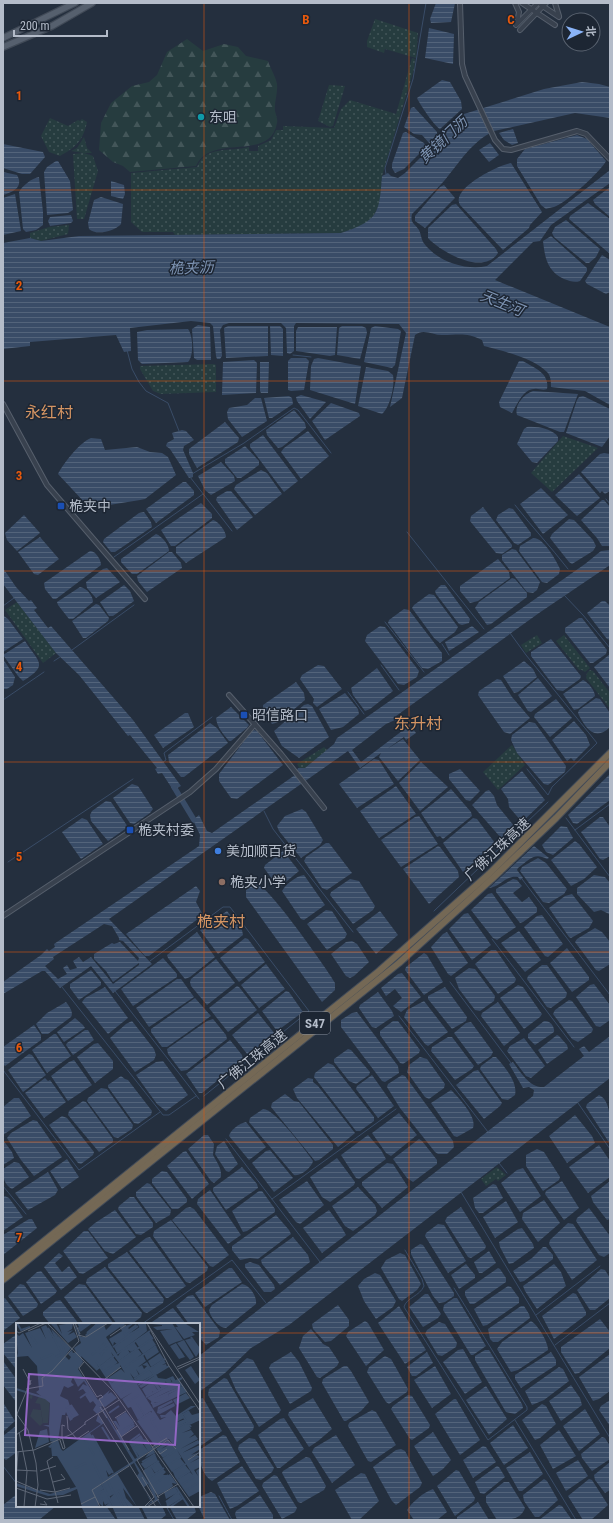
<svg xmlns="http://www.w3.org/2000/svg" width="613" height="1523" viewBox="0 0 613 1523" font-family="'Roboto Condensed','Noto Sans SC',sans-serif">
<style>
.forest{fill:url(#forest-firs)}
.garden{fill:url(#garden-dots)}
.water{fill:url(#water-rules);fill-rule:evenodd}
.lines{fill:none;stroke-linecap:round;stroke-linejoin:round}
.stream{stroke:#394c67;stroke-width:1}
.river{stroke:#394c67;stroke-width:5.5}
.tertiary-casing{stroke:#565f6c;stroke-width:6}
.primary-casing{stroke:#414a57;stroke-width:8}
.motorway-casing{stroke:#434c59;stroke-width:8}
.tertiary{stroke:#38414e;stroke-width:4}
.primary{stroke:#56606e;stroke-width:5.5}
.motorway{stroke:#746855;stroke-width:6}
.grid{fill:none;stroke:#e8590c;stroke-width:1;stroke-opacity:0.55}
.culture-dot{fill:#0f9aa8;stroke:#1d2633;stroke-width:1.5}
.transit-dot{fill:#1a4fb4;stroke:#1d2633;stroke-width:1.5}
.shop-dot{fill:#3f7fe0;stroke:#1d2633;stroke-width:1.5}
.education-dot{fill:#8d6e63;stroke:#1d2633;stroke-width:1.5}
.labels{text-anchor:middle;stroke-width:3;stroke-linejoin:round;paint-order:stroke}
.shield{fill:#1d2633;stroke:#878f9c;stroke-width:1}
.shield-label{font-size:13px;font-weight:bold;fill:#b4bcc9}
.poi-label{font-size:14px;fill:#b4bcc9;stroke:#1d2633;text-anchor:start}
.street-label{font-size:14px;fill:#b4bcc9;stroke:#1d2633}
.water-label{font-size:15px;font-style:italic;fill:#7c92b1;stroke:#1d2633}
.quarter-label{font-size:16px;fill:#d59563;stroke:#1d2633}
.inset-river{fill:none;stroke:#394c67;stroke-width:2}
.inset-road{fill:none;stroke:#5e6776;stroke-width:1}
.view{fill:#9266c3;fill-opacity:0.15;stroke:#9266c3;stroke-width:2}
.inset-edge{fill:none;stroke:#b4bcc9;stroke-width:2}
.grid-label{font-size:13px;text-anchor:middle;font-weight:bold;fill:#e8590c;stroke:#1d2633;stroke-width:3;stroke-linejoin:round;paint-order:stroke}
</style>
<defs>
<pattern id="forest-firs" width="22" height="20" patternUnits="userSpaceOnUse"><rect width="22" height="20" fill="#263c3f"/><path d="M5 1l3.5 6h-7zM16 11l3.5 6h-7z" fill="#435659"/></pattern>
<pattern id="garden-dots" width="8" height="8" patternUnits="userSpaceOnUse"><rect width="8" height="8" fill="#263c3f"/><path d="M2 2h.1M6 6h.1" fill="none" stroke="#435659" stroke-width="1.8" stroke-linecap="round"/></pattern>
<pattern id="water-rules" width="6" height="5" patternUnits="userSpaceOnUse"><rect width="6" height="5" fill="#394c67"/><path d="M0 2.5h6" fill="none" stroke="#53647b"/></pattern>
</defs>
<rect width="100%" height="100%" fill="#242f3e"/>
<!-- forest -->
<path class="forest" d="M187,39L203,51L224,44L238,47L246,56L268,61C270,68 276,77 277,84C278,93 274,102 275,111C276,115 278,120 277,123C270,163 212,132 196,166L130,172L123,166L113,162L99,150L101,123L111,103L132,86L149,82L157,75L167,52Z"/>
<!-- garden -->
<g class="garden">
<polygon points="375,19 418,33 416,58 385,49 384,53 367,47 367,41"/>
<path d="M412,58L415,59L414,69L382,176L380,204L372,218L362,226L341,233L175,235L173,232H142L131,222V173L197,167C206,145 230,152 249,147V151H258V146L271,140L276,130H283V126L334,128L341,109L350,100L396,114Z"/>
<polygon points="329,85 345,86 333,126 330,127 318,121"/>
<path d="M50,118L68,126L78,120L80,121L82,119L87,122C83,141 76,147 60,156L49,152L41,136Z"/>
<polygon points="84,137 87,148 92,153 84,153 93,156 98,171 84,219 77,219 73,154 83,153 71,151 77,148"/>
<polygon points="69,225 68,234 41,241 30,238 30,233 49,227"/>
<polygon points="214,364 216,365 216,392 161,394 153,391 140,369 140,366"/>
<polygon points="563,436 598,448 552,492 531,473"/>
<polygon points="17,602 56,653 43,663 5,610"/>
<polygon points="537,635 542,643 526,653 521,645"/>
<polygon points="564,635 590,668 585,672 582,670 579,670 556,641"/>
<polygon points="590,670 593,671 610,693 610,709 586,678 587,673"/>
<polygon points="512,745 525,765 498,790 483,772"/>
<polygon points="324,747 327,750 305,768 300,769 297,764"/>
<polygon points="497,1167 506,1175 498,1181 496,1179 486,1186 481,1179"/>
</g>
<!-- water -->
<g class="water">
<polygon points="436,3 455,3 451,22 431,23 430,19"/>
<polygon points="429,28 454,34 453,64 425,58"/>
<path d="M442,80L450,82L461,101L462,109L440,129C435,127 419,103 417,98Z"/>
<path d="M582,82L599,84L610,87V118L575,113L494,131C471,142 460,162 444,181C434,192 423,203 412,214C410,223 414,223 419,230C421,234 421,238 423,242C436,261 465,271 487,266L610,170V183L551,225L540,241L533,242L495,280L610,327V405L585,391L551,387C551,382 551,376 547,372C533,358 503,351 484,346L482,340C466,332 459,335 442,335C433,335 423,328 415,335L402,398L390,407L406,333L399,324L296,323L294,326V351L290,354L287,353L286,328L281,323H229L223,325L220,330L222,356L220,359H217L216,356L213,326L210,323L191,321L130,328L131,351L124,352L116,335L30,342V346L3,349V243L30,238L41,241L79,236L341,233C379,220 379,214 382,176L388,173L391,176L398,178L405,173L464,114L544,89Z"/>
<polygon points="414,107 437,132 437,134 430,144 422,135 414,134 404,127 411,108"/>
<polygon points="513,129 518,143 512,145 504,140 499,133"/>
<polygon points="406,132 424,143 426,147 404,169 395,173 392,168 392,164 403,133"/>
<path d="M577,135L587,139L606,161C601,171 565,204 554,207C552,207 549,208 546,209L541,205L517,166V159L525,149Z"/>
<polygon points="490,143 499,155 489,162 479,150"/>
<polygon points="3,144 43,152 45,157 30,174 22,174 3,168"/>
<polygon points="56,161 58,161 70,181 73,210 68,213 47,215 44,172 47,167"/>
<path d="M511,163L542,212L530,225L529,228L503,250L460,205C450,189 498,165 511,163Z"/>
<path d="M3,172L17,175C24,187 13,192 3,195Z"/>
<path d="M39,177L43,212V225L36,230L26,232L23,229L19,192C22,186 32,178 39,177Z"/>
<polygon points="111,181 124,185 125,194 123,199 111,196"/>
<polygon points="444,185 455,198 425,228 415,221 415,216 440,187"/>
<polygon points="610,187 610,217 595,204 593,200"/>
<polygon points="15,194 21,231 3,235 3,198"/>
<path d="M101,197L123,204L121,224C115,231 96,236 89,229L88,223L94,200Z"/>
<polygon points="588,203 610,219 610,254 569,219 570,216"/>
<path d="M456,204L496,249L498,253C483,276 441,252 428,238V228L452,205Z"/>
<polygon points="71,215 73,221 71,223 50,226 48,221 50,217"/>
<polygon points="566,220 600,249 596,257 589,263 586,263 554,237 552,233 555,227"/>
<path d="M551,236L587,268V271L580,281C574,283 570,281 564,279C547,271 545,258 543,241Z"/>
<polygon points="602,255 610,260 610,292 606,294 587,284 585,281"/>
<polygon points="198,325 210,327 211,360 197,360 194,358 192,329"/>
<polygon points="228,326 268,326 268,356 226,358 224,328"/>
<polygon points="270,326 280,326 283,329 283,356 271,355"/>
<polygon points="342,326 362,326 366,328 367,333 360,359 337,355 339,328"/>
<polygon points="375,326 398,329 401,331 395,365 392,368 364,362 371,328"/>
<polygon points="298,327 337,327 335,355 330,356 296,351 296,331"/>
<path d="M188,329C193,335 194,356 188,362L142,364L138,360L137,332L147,330Z"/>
<polygon points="291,358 306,358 309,361 304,390 291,391 288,390 288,361"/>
<polygon points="318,358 361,366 355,404 310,390 311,366 314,359"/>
<polygon points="254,360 257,363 256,393 222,395 223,362"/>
<path d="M519,361H523C534,368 550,373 547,389C542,391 539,388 534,389C523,389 517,405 512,413L500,407L499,402Z"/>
<polygon points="260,362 269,362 268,393 261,393 260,391"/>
<path d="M366,367L388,371L393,375C395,386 390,407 382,414L358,406Z"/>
<path d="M533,391L578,394L564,432H560L517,415C514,405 524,394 533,391Z"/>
<polygon points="301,395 326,402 310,419 297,401 296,397"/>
<polygon points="289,396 292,398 293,404 272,418 269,418 264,398"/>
<polygon points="583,396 610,409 610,436 602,447 566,433 577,400 579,397"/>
<polygon points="255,398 261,398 267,421 242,437 228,419 227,412 229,408 247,405"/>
<polygon points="331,403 359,413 360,416 325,440 312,421"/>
<polygon points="294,410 305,423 306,428 282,447 278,448 267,435 266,430"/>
<polygon points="225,422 239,438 238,442 197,468 189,454 189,449"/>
<path d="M527,427C537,426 553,429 558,437V441L537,463L532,462L517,444L524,429Z"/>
<polygon points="182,430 186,431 194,440 184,446 183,450 193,473 193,477 189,478 170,449 166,446 167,443 174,439 172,433"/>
<polygon points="308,431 329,456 301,479 281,452 284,448"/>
<polygon points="263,435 298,481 284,492 250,447 250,444"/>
<path d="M91,438L101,439L105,450L137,447L150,452L162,453L168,457L176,475L145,499L140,500L103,506L86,504L58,474C63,464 80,442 91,438Z"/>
<polygon points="245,446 259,461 259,465 241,478 237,478 225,463 225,459"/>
<polygon points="604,453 610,454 610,491 605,494 602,491 600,493 581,472 600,454"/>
<polygon points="221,462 234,476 235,481 211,495 205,490 198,476"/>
<polygon points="261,470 267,473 282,494 255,515 234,489 236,485"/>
<polygon points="579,474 600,498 577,516 555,495"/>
<polygon points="183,482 186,482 194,491 194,495 156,523 146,509"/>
<polygon points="541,488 568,515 543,534 520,504"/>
<polygon points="227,491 231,491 253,517 237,530 216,500 217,497"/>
<polygon points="602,500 604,500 610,507 610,546 602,546 597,538 581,520"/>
<polygon points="201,503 212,514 212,518 175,546 171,546 161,530"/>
<polygon points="483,507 512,545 512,547 502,554 496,553 470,521 471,516"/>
<polygon points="509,508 513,509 531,533 531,536 518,545 514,543 496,520 498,515"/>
<polygon points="144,512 151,522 152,527 115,552 111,552 103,542 104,539 139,513"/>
<polygon points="24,515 40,533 17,551 7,540 5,533"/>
<polygon points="569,519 574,520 593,540 596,546 593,551 572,564 569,562 550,538 552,534"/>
<path d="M213,520C218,521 226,531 226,537L186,563L176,553V547Z"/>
<path d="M156,534C162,536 169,545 169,551L137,574H132L121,562V559Z"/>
<polygon points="40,537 59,559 38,575 34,574 18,552"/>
<path d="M533,538C543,537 556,560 560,569L559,574L547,583L542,582L519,551L520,546Z"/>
<polygon points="512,549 516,550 540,582 537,590 533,593 527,592 502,560 502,555"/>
<path d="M610,550V565L539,613L396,716L404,730L408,728L413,729L416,733L406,740L404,737L387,749L403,739L420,760L398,781L379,757L381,753L360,768L348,751L109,919L152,964L113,993L91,966L60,988L45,971H42L3,994V982L41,955L47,949L49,951L55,947L54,944L199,846L200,835L193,820L199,815L207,831L212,833L295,775L298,768H305L334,744L337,738L585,564L601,551ZM395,720L402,731L361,762L352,750L386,724ZM104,924L112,926L119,938V940L123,941L139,958L138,961L120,942L114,944L112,943L94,954V959L106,971L113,982L139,963V965L113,984L91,957L83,962L79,957L73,961L77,968L70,970L67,965L63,968L67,974L58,979L45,966L54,959L53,957Z"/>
<path d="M90,551C95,551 101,559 101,565L56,599H53L45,589L44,583Z"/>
<polygon points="169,552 172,552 181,563 182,568 147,592 138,581 137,576"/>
<polygon points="498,559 509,572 510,578 478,601 470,603 460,591 460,586"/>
<polygon points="3,568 16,587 29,601 31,600 37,608 34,610 48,628 51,626 133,720 181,786 173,790 162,773 158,774 155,769 157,768 130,735 128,736 79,675 56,653 3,584"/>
<polygon points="107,568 120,582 96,598 87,588 86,582 103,569"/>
<polygon points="512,578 515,579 527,593 527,597 491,624 487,625 475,608 479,602"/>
<polygon points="124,585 130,591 134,601 113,616 109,616 100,602"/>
<polygon points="441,585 445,585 470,619 469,623 462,625 459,624 436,594 435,591"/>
<path d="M80,587C87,588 93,596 93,602L73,619H69L58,605L57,602Z"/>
<polygon points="429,594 434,595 458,627 455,632 440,643 434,638 412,608 414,605"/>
<polygon points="602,601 605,601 610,606 610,640 607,639 587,613"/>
<polygon points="96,604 99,605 109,618 108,621 86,638 83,638 72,621"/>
<polygon points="404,609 409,610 442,653 442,661 428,669 422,668 388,623 389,620"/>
<polygon points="4,616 8,619 23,639 3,652"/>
<polygon points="579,618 582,618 607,650 606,654 593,663 590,663 565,632 565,628"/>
<polygon points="380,626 385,627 419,671 417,677 404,685 398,684 365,641 367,635"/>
<polygon points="472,626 479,632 449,651 445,642"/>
<polygon points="551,639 581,676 580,679 563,691 557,690 531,656 531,652"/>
<path d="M25,641C39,663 49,665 23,681L18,676L3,655Z"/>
<polygon points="610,654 610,688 594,667"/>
<polygon points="3,659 15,677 13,685 7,689 3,689"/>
<polygon points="524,661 533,669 537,677 518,692 514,693 503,676"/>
<polygon points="318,665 324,666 342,689 317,707 313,703 314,699 300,679 302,675"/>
<polygon points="377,668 393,691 370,709 365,711 353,695 351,688"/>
<polygon points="538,678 552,696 531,712 528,711 518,695"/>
<polygon points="497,679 501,680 512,697 530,718 510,734 504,732 478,695 479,691"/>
<path d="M583,680C588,682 595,691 595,696L578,709L574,710L563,694Z"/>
<polygon points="296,682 304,693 305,700 279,722 272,724 263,712 263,705"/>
<polygon points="345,693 358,709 359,714 343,727 331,730 319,709"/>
<path d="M596,698L600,699L610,713V727C595,742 585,728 578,713L579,710Z"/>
<polygon points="556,699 572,718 550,737 534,717 535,714"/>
<polygon points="308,704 312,706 329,737 299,758 282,746 274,731 304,705"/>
<path d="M231,707L249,725L247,728L231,741H229C223,734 217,727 216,718Z"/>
<polygon points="185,713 188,713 194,727 163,748 154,735"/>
<polygon points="574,721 586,735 590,745 574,761 571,758 567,761 552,740"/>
<polygon points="529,722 535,723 566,766 565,772 548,785 544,784 517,753 511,740 512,735"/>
<polygon points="210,723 217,728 228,743 184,777 181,777 169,762 168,755"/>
<polygon points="254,730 257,731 283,765 237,799 231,798 219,781 219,774 251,732"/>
<polygon points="374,759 379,760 394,784 357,808 339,784"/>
<polygon points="421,762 448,787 420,811 399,783"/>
<polygon points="460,769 480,791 470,801 466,800 449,779 449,774"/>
<polygon points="522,771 545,800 522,822 509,807 508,799 501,789"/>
<polygon points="610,774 610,800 577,824 573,823 568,815"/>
<polygon points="132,784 138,786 153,809 150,813 134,824 130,823 113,798"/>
<polygon points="396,786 416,814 379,838 360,811"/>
<polygon points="451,789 471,812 472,816 443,839 440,836 437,837 421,813"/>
<polygon points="489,790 494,796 497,805 514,826 513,829 502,839 472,805 486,791"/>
<polygon points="106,801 111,802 128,827 108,841 91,821 90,815 92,811"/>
<polygon points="302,809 306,812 323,840 320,845 301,858 279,831 277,826 285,816"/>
<polygon points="419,816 438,844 401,867 381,840 415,817"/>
<polygon points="600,817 603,817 610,827 610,856 603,860 600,859 581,832"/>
<polygon points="82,818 87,820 103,844 81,859 62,832"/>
<polygon points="473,818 477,819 495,843 463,872 443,843"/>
<polygon points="561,826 567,827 573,838 553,855 546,852 542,845"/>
<polygon points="575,841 579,844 597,867 584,879 571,886 551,860"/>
<polygon points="326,843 329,843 352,873 327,890 322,888 304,861 306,857"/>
<polygon points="438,846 440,847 458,871 459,877 429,904 403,869"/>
<path d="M534,846L549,858L547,859C534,852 529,860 518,868L517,870L523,878L520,880L518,877C505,875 501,887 489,888Z"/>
<polygon points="283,851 299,871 281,886 278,887 264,868 265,865"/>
<polygon points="538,858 546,863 567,889 564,894 549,903 543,902 520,871 522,867"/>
<path d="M304,875L325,905L304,920L301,919L282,891C285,885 296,876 304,875Z"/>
<polygon points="594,875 605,877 610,883 609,914 601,910 594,912 577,894 577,888"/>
<polygon points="350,879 359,881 375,906 373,910 353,924 330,895 331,892"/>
<polygon points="513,879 517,880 522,886 513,893 522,902 529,897 537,908 537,912 523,922 520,923 496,892 496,889"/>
<path d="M255,882C268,885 326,968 335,983V990L322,1002L246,897V890Z"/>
<polygon points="196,886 200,891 196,902 203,915 149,956 145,956 126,934"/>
<polygon points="492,893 516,927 497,940 493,938 471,910 488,894"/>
<polygon points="572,894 593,921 589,928 571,938 569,937 549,908 565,896"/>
<polygon points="326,910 332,911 347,934 345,938 327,950 307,924"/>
<polygon points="227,911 242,930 243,935 218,954 200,930"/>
<polygon points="380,911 398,935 376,954 356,929"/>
<polygon points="468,913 491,945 472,960 449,929 464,914"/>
<polygon points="542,915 563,944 548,957 545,956 524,927 537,916"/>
<polygon points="595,928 602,932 610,942 610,964 599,971 596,970 575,942 577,939"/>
<polygon points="519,931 541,960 525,972 501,943"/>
<polygon points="197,932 215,957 190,977 185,979 168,958 167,955"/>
<polygon points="447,932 468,963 451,976 448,974 431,947 443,934"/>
<polygon points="245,938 248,939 265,962 239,982 220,958"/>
<polygon points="352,941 357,944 369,962 354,976 350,978 346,976 331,954 346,942"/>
<polygon points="567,948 589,977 589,980 572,992 550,963"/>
<polygon points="491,950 496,950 516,979 515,982 498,994 475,964"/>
<polygon points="424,953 427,955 443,982 424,995 405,970 406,967"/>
<polygon points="163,958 177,974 177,977 133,1006 121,989"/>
<polygon points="216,959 235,983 207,1005 191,986 190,982 191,979"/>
<polygon points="266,964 285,989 259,1008 241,985"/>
<polygon points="542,965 547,965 567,993 566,997 551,1008 547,1007 527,979 528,976"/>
<polygon points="469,968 475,969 495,996 494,1001 480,1011 475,1010 459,989 455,978"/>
<polygon points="91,970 101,982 101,985 79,1000 70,988 70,984"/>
<polygon points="402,973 421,997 401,1012 393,1006 402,998 395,989 386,996 381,988 398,974"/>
<polygon points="177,979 181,979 194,997 149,1027 136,1008"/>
<polygon points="594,984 610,1005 610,1020 600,1027 596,1026 576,997 590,985"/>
<polygon points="518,985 523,987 542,1014 540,1017 524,1029 500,998"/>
<polygon points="237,986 239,987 257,1010 228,1032 209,1008"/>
<polygon points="105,987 128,1018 108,1034 82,1002 85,998"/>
<polygon points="445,987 467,1017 466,1021 452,1029 428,999 428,996"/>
<polygon points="286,991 289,992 303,1012 277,1031 262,1011"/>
<polygon points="378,992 392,1011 394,1016 376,1028 372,1027 359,1008 360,1005"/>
<polygon points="195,998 211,1016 167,1047 162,1047 151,1032 151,1029"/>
<polygon points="569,1000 572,1001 593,1029 592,1032 578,1042 572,1039 553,1014 555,1010"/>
<polygon points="424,1001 448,1032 428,1046 425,1044 404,1017 407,1010"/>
<path d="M66,1002C69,1006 74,1012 71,1017L48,1034H42L36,1024L47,1013Z"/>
<polygon points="498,1002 520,1033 504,1046 481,1016 482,1013"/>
<polygon points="357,1012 398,1066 399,1073 385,1082 382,1081 341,1027 341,1020 352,1013"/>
<polygon points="258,1013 275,1034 248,1055 232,1035"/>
<polygon points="75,1018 83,1025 85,1028 64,1042 57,1032"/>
<polygon points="213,1019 226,1035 227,1039 187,1070 181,1071 168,1054 167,1049 207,1021"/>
<polygon points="132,1021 154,1049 156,1055 154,1060 135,1072 110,1038 126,1024"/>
<polygon points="393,1021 398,1021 420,1050 419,1053 403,1064 400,1063 380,1035 380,1031"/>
<path d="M544,1021C550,1020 555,1027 554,1032L535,1045L528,1038V1034Z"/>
<polygon points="471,1022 493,1052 491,1056 478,1065 454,1033 466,1023"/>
<polygon points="34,1025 41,1035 41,1040 5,1066 3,1064 3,1047"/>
<polygon points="85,1030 88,1030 94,1040 73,1055 66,1045 67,1043"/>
<polygon points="54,1034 56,1034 71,1056 47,1073 32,1050"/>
<polygon points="557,1035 559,1036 567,1045 568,1049 547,1064 538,1050"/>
<path d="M610,1036V1078L289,1325L251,1348L225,1373L199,1392V1356L533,1096L534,1090L529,1087L523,1088L509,1064L513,1062C521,1073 530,1088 544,1087L584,1056L579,1049L584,1046L589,1052Z"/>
<polygon points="448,1037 452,1037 474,1066 472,1069 455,1080 431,1051 432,1047"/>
<polygon points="524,1038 545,1066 531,1078 526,1076 507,1051 510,1046"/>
<polygon points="230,1040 242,1055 243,1060 202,1093 199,1093 186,1074"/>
<polygon points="98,1043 113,1061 113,1069 95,1083 77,1057 94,1044"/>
<polygon points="348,1049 351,1050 370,1072 369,1075 356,1084 349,1081 334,1062 334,1059"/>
<polygon points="29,1054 32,1055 46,1075 23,1092 8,1070"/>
<polygon points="420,1057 427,1059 445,1084 444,1088 429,1099 425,1097 407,1072 409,1065"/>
<path d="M493,1057H496C504,1066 518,1082 515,1095L508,1100L502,1099L480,1069L481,1066Z"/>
<polygon points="74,1060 92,1085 68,1101 51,1076 69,1062"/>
<polygon points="163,1061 188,1095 166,1111 157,1104 136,1075 156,1062"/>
<polygon points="328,1063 333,1065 374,1117 374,1121 360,1131 356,1131 314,1077 315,1073"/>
<polygon points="478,1070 502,1103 500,1106 484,1119 456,1085 474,1071"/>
<polygon points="372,1075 394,1106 378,1118 356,1089 357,1086"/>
<polygon points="402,1075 405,1076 453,1141 454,1147 447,1154 438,1154 435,1152 400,1108 387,1087 388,1084"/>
<polygon points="121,1076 125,1079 128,1080 152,1111 151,1115 138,1124 134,1123 108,1087 108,1085"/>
<polygon points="45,1078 48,1081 50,1080 66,1102 44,1118 25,1093"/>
<polygon points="308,1078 313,1079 313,1082 318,1086 355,1133 338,1147 297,1098 293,1089"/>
<polygon points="101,1088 107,1089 133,1125 132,1129 118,1138 114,1137 87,1101 88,1098"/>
<path d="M451,1090C459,1098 477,1117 473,1128L457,1137L454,1136L431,1103Z"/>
<polygon points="285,1094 294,1101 299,1102 333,1145 333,1149 319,1160 315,1161 271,1107 272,1103"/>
<path d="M599,1095C613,1101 610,1130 610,1144L586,1107L587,1104Z"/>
<polygon points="14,1098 19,1098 31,1116 3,1135 3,1107"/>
<polygon points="83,1101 86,1102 113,1139 113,1142 99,1152 68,1115 69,1111"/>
<path d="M263,1109C274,1108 306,1151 313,1161C312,1167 300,1177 294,1175L249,1122L250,1118Z"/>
<polygon points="399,1113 417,1135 391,1156 386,1153 372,1133"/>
<polygon points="575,1115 592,1136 595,1143 567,1163 549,1136"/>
<polygon points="62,1116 67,1118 94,1152 93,1155 81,1164 78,1163 49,1125"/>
<polygon points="33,1120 37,1121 62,1157 34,1176 21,1160 7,1138 11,1133"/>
<path d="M246,1122L266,1147L249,1160L229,1136C230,1130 240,1123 246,1122Z"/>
<path d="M204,1135H208L214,1144L213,1155C217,1163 222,1168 221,1177L214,1183L211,1181L188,1149Z"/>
<polygon points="368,1135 381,1150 386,1159 359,1179 356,1178 341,1155"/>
<polygon points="419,1139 422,1141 437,1160 437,1164 413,1182 407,1178 393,1159"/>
<polygon points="3,1140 12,1152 14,1158 3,1165"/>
<polygon points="224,1141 238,1164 229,1172 226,1171 215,1154 217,1146"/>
<polygon points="599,1145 610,1161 610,1177 588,1193 569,1167"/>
<polygon points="537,1149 544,1152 560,1177 559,1180 543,1191 526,1166 526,1155"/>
<polygon points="270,1150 293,1178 274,1192 252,1163 266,1151"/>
<polygon points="186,1151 209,1184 192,1199 167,1166 183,1152"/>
<polygon points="337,1158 355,1182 354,1185 330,1202 322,1197 310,1177"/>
<polygon points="67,1159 79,1177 62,1189 50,1171"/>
<path d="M14,1162L19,1163L29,1177L12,1189C4,1185 3,1177 3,1169Z"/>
<polygon points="387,1163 393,1164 408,1187 382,1208 362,1185 362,1182"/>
<polygon points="242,1167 257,1184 258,1188 226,1210 213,1191 213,1188"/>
<polygon points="523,1168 541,1196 520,1212 501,1183 517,1170"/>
<polygon points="162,1171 167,1172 187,1199 187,1202 178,1209 172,1209 152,1183 152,1179"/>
<polygon points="48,1172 58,1190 55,1195 28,1210 15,1193"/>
<polygon points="307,1181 324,1205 300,1224 296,1222 279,1200"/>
<polygon points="562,1181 579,1208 564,1220 545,1194 546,1191"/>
<polygon points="610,1181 610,1219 607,1220 593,1202 591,1196"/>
<polygon points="147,1183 150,1184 171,1210 170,1215 156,1223 136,1196 136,1192"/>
<polygon points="493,1184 496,1185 503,1198 483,1213 479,1213 475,1208 473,1198"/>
<polygon points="358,1187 375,1205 377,1211 375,1215 353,1231 345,1226 332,1206"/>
<polygon points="210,1190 241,1235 228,1244 197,1204 198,1199"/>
<polygon points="259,1191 262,1191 275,1209 275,1212 247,1231 243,1232 232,1211"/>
<polygon points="5,1196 9,1198 23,1217 3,1231 3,1197"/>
<polygon points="130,1197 134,1197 153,1223 153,1227 141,1235 136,1234 118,1209 119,1206"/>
<polygon points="544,1200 560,1223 538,1242 522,1219 523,1213"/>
<polygon points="506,1201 518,1222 495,1238 483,1217"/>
<polygon points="190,1207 194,1209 229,1255 213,1267 210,1266 172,1220 186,1208"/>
<polygon points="461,1207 486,1246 485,1249 471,1258 468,1257 445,1221 447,1217"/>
<polygon points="589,1208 610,1236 610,1253 604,1257 599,1255 576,1221 577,1218"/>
<polygon points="115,1210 136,1237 113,1254 105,1251 88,1229 95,1223"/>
<polygon points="329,1210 342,1228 346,1235 322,1253 303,1228"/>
<polygon points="276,1215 289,1230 291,1234 258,1259 250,1258 240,1260 232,1250 232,1246"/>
<polygon points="29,1219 32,1219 37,1228 3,1255 3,1235"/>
<polygon points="171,1220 208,1267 207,1271 190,1283 186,1282 153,1236 154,1231"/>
<polygon points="568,1223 573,1224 597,1260 572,1280 549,1244 550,1240"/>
<polygon points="438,1224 444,1225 466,1261 448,1273 425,1236 426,1233"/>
<polygon points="522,1228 533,1244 534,1248 513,1263 509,1264 500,1247 499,1242 518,1229"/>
<polygon points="84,1231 88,1231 108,1258 83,1274 79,1273 63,1251"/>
<polygon points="150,1237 186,1286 168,1298 166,1298 129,1251 146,1238"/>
<polygon points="293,1237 308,1255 310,1262 280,1285 262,1264 261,1260"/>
<polygon points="420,1244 423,1245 454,1293 454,1296 445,1302 439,1303 433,1296 411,1254 411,1250"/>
<polygon points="543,1247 546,1247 553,1255 553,1259 524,1281 520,1282 513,1271 532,1258"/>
<polygon points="489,1251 496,1263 482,1273 479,1273 474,1262"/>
<polygon points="127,1252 164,1299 163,1303 147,1313 144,1312 108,1267 108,1264"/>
<polygon points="59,1253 63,1256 55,1263 62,1272 69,1266 77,1277 61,1290 44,1267"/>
<polygon points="400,1253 405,1255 421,1284 417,1290 402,1301 399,1299 381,1268 386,1260"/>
<polygon points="250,1262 259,1265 274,1285 275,1289 271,1292 264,1292 245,1267 245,1264"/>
<polygon points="466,1264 475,1275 475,1278 459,1289 451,1275"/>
<polygon points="554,1264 561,1272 566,1286 537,1309 525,1291 523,1286"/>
<polygon points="105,1267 142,1313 141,1317 132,1324 117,1324 86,1283 87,1279"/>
<polygon points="229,1268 232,1268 242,1282 205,1307 195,1293"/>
<polygon points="498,1268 500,1269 506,1278 506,1282 474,1304 470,1304 465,1295 465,1291"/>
<polygon points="601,1269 605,1270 610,1278 610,1298 595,1310 590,1310 577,1290"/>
<polygon points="41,1271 57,1291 55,1294 41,1304 26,1282 37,1272"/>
<polygon points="375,1273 380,1275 396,1301 393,1307 376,1319 364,1301 358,1286 364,1279"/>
<polygon points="20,1284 24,1285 38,1304 37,1307 23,1316 8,1296"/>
<polygon points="79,1284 85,1285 114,1324 84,1324 64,1297"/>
<path d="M242,1284C250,1285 257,1297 256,1304L226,1328C219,1328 210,1317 209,1310L212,1305Z"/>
<polygon points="508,1286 511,1287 519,1298 519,1303 487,1325 483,1326 474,1309"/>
<polygon points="573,1293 576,1294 586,1312 586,1315 554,1339 542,1316"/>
<polygon points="425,1294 428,1294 441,1314 438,1318 423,1327 409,1307"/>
<polygon points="193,1295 220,1331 219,1337 206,1345 199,1337 199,1324 189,1324 176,1306 188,1296"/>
<polygon points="5,1298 20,1318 3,1331 3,1299"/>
<polygon points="454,1298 457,1298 486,1346 473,1355 471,1355 443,1310 444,1305"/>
<polygon points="60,1300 61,1301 79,1324 50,1324 43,1315 43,1312 56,1301"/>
<polygon points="338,1305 349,1320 349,1326 331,1341 325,1342 313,1329 312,1324"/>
<polygon points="399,1306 426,1350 405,1364 378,1323"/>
<polygon points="521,1306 524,1306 529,1314 530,1318 498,1342 493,1342 490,1339 488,1329"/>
<polygon points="173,1308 186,1324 149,1324 171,1309"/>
<polygon points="600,1319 610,1332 610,1348 579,1373 575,1374 561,1352 561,1347"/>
<polygon points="365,1321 368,1323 384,1350 366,1366 346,1336 348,1332"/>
<path d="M531,1321C538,1325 548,1342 548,1350L518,1370L511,1372L497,1349L502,1342Z"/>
<polygon points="439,1322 445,1324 457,1343 456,1347 442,1356 438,1355 425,1334 427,1330"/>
<polygon points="311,1329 323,1344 329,1347 339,1362 337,1366 320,1378 317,1377 299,1348 303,1336"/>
<polygon points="17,1334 17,1370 3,1353 3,1344"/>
<polygon points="463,1349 482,1382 465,1394 443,1362 458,1350"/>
<polygon points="485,1350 489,1350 522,1404 523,1408 515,1414 506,1412 475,1360 475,1356"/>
<polygon points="291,1352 299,1362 312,1388 311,1391 290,1404 269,1368 271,1364"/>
<polygon points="427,1352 433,1363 416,1376 412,1376 407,1367"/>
<polygon points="551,1352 556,1360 556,1365 521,1388 515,1379 515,1375"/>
<polygon points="610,1354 610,1391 599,1399 593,1401 579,1377"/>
<polygon points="385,1356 391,1359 408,1389 407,1392 389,1404 386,1402 367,1372 369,1367"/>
<polygon points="247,1358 253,1360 281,1410 279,1413 259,1427 236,1390 229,1374"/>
<polygon points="3,1361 17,1380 17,1403 3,1385"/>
<polygon points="344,1366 347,1366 351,1371 369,1402 361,1411 346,1421 344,1421 322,1383 323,1379"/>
<polygon points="435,1366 451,1394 432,1408 414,1380"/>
<polygon points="559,1367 563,1369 569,1381 544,1400 532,1405 525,1391"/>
<polygon points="224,1378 227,1379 254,1426 253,1430 237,1442 208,1395 209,1389"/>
<polygon points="571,1385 580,1398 582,1405 561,1421 549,1401"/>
<polygon points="486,1386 507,1419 489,1435 466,1400"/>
<polygon points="408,1395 412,1396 430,1425 429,1428 412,1440 410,1439 391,1409 393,1406"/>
<polygon points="203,1398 222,1431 199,1447 199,1399"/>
<polygon points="313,1398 332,1429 318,1441 309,1447 288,1415 289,1412"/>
<polygon points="454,1399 456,1399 480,1440 460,1455 435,1414"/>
<polygon points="610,1400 610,1426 599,1410 601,1406"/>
<polygon points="4,1404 15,1421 3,1432 3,1404"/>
<polygon points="542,1404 546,1406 556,1424 540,1438 535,1440 522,1420"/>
<polygon points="585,1409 600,1434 579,1451 563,1426"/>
<polygon points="372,1410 376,1412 396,1445 371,1462 368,1461 348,1426 349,1423"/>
<polygon points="284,1418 304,1449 280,1468 277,1468 258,1435 280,1419"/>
<polygon points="17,1425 17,1452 6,1460 3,1458 3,1436"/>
<polygon points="513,1425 528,1448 504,1465 490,1443"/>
<polygon points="559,1430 576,1456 553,1469 540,1445"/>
<polygon points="433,1432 451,1460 443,1469 433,1476 414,1446"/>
<path d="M223,1435L226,1436L240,1462L212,1481C202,1475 199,1461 199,1450Z"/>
<polygon points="336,1435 355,1465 332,1483 312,1452 314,1448"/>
<polygon points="602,1437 605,1438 610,1446 610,1459 592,1471 582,1458 581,1454"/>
<polygon points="249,1438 255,1439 274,1468 272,1472 261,1480 256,1479 238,1449 239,1445"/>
<polygon points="483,1446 486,1447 496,1462 473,1478 463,1460"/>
<polygon points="401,1449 405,1451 422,1483 420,1487 396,1505 392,1501 373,1467 396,1450"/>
<polygon points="530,1452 543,1474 522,1491 519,1491 506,1468"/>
<polygon points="306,1457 310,1458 326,1486 324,1490 301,1503 298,1502 282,1473 283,1471"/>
<polygon points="578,1460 588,1476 566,1491 556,1473"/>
<polygon points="610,1462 610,1490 605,1493 595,1480 594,1475"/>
<polygon points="242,1466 259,1491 237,1506 230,1509 217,1483"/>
<polygon points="497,1466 499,1467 505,1477 484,1494 480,1493 475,1482"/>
<polygon points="456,1470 459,1471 475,1498 474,1501 455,1516 437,1486"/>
<polygon points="361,1473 365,1474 379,1501 359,1520 352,1520 335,1490"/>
<polygon points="274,1475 277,1476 297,1508 295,1512 282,1519 262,1486 263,1483"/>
<polygon points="544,1479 547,1481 558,1500 539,1517 535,1517 524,1501 523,1495"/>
<polygon points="589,1479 592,1480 608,1505 591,1520 583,1520 568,1496"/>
<path d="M504,1482H509L525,1508C521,1520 508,1520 497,1520L486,1502V1496Z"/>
<path d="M433,1489L447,1512L437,1520H414L407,1510C412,1502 424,1492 433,1489Z"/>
<polygon points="211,1492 215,1494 230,1520 205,1520 198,1506 199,1497"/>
<polygon points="17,1494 17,1506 56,1506 39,1520 3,1520 3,1505"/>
<polygon points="260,1495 273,1515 273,1520 237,1520 235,1514 236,1511"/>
<polygon points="478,1502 489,1520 457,1520 457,1517"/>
<polygon points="559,1505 562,1506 572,1520 539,1520"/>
<polygon points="81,1506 106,1506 116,1520 88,1520"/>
<polygon points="112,1506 138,1506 145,1520 118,1520"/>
<polygon points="141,1506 162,1506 166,1515 160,1520 148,1520"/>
<polygon points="169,1506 194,1506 196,1512 186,1520 177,1520"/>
</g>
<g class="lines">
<!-- stream -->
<g class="stream">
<polyline points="386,174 385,168 413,79 426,3"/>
<polyline points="127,350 132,369 139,382 146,391 168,403 179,431"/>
<polyline points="293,355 311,357"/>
<polyline points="192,474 244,443 294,408 298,410 331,453"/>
<polyline points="190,477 232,531"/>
<polyline points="606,499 610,504"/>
<path d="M515,505C532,527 551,547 568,569"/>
<polyline points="407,532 484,629"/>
<polyline points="114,557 203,494"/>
<polyline points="564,595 583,615 610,648"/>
<polyline points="3,606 14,598"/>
<polyline points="385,622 424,672"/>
<polyline points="510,633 526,655 597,743 552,787 548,795 527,769"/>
<polyline points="442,644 449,655"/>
<polyline points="72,650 134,605"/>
<polyline points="54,661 60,657"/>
<polyline points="381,665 399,690"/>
<polyline points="348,692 364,714"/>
<polyline points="3,700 44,672"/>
<polyline points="163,762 166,760 164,753 212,717"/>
<polyline points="264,811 273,829 353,932"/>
<polyline points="566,818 610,877"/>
<polyline points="575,830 610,804"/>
<polyline points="8,862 133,779"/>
<polyline points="522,879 610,995"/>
<polyline points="434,911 548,802"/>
<polyline points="492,939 574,1047"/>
<polyline points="150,961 223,907 230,907 309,1011 251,1058"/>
<polyline points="450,982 511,1063"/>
<polyline points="62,987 163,1115 169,1115 196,1096"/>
<polyline points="115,991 199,1099"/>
<polyline points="399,1016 488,1132"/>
<polyline points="3,1070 79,1170 160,1112"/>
<polyline points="204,1096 246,1062"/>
<polyline points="578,1103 610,1149"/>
<polyline points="226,1139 320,1262"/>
<polyline points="499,1163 507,1173"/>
<polyline points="3,1186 26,1214"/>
<polyline points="461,1192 610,1438"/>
<polyline points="272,1199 396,1109"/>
<path d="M405,1250L422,1279L424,1286C420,1296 406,1298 404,1307L488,1440L527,1410V1407L454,1288"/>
<polyline points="536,1315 600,1266"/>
<polyline points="142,1324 232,1260 266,1303"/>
<polyline points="555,1345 610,1303"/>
<polyline points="515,1420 576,1520"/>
<polyline points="3,1466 17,1484"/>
<polyline points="219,1496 232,1520"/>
<polyline points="166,1506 174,1520"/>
</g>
<!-- river -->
<polyline class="river" points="174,787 194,820"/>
<defs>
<g id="tertiary">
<polyline points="460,3 462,64 465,76 495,140 503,149 511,150 577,131 586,134 610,159"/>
<polyline points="515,3 519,12 517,23"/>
<polyline points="522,3 555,25"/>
<polyline points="555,3 559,16"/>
<polyline points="541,5 559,17"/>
<polyline points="516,25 538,3"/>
<polyline points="520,30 546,3"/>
<polyline points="3,404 47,485 145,599"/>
<polyline points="229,695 281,754 324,808"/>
<polyline points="3,916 190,792 216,769 255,724"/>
</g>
<g id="primary">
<polyline points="3,38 75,3"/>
<polyline points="3,47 52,26 92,3"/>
</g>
<g id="motorway">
<polyline points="3,1274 379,971 489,874 610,753"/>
<polyline points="3,1280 399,963 493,878 556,818 610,762"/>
</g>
</defs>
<!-- tertiary casing -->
<use href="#tertiary" class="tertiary-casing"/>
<!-- primary casing -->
<use href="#primary" class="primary-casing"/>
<!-- motorway casing -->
<use href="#motorway" class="motorway-casing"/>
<!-- tertiary -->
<use href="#tertiary" class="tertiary"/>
<!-- primary -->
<use href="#primary" class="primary"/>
<!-- motorway -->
<use href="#motorway" class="motorway"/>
</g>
<!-- grid -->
<path class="grid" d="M204,3V1520M409,3V1520M3,190H610M3,381H610M3,571H610M3,762H610M3,952H610M3,1142H610M3,1333H17M199,1333H610"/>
<!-- markers -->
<circle class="culture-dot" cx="201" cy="117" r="4"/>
<g class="transit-dot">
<rect x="57" y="502" width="8" height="8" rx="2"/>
<rect x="240" y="711" width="8" height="8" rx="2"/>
<rect x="126" y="826" width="8" height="8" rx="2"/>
</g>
<circle class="shop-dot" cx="218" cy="851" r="4"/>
<circle class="education-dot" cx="222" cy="882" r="4"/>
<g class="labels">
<!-- shield labels -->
<rect class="shield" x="300" y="1012" width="30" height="22" rx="3"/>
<g class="shield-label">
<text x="315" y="1028">S47</text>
</g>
<!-- poi labels -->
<g class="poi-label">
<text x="209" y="122">东咀</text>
<text x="69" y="511">桅夹中</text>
<text x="252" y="720">昭信路口</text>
<text x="138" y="835">桅夹村委</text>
<text x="226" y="856">美加顺百货</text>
<text x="230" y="887">桅夹小学</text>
</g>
<!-- street labels -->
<g class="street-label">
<text transform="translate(497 849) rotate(-43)" y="5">广佛江珠高速</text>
<text transform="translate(252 1059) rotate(-39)" y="5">广佛江珠高速</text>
</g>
<!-- water labels -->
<g class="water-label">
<text transform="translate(443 140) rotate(-43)" y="5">黄镜门沥</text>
<text transform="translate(191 268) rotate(-2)" y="5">桅夹沥</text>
<text transform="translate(502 303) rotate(22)" y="5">天生河</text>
</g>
<!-- quarter labels -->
<g class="quarter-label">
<text x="49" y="418">永红村</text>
<text x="418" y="729">东升村</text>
<text x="221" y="927">桅夹村</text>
</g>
</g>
<!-- overview -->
<g transform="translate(16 1323)">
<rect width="184" height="184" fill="#242f3e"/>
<path d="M17,86L25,87L27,100L24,103L14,93Z" fill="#263c3f"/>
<path d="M15,71L32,76L34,77L32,100H27L24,81L19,80L23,73L17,71L16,76L13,75Z" fill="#263c3f"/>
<path d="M34,0H40L46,11L43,2L57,0L56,6L51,9L57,7L52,12L58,9L61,14L52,20ZM58,0L61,5L63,4L61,0H75L64,8L61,5L65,14H71L69,12L81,0H91L88,2L90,7L97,0H108L109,3L118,0L112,5L113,6L120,1L121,3L111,11L123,6L112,14L128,2L124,5L121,0L130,1L131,8L109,25L118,19L122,25L115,29L112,27L114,30L104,37L122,26L126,31L122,34L127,32L130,38L122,44L126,42L128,46L131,43L126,42L131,39L135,45L124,52L120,46L123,52L118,55L114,50L118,57L133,46L136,50L137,52L121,61L144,97L150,94L145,95L144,92H149L155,87L160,93L175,83H180L166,91L168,95L159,100L169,96L171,99L159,105L172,100L175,106L166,110L175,107L178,111L173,115L179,112L182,116L164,126L182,117L184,120L166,130L184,122V126L175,132L184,129L174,135L181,132L184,134L174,140L184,135V144L178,147L182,153L180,148L184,145V168L173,174L159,154L157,149L169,142L174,148L162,156L174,149L177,152L161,127L165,134L152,142L164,135L169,141L156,149L147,136L159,128L147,135L140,126L153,117L154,120L145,126L155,121L160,126L153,116L137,126L139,130L129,135L135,127L119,139L135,164L127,149L138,141L143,139L147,145L139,150L135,144L139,151L134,155L147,146L150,149L147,152H152L139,160L154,151L161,161L156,160L157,163L149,169L159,164L166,175L153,183L151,184L150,178L161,170L150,176L148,169L142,172L139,170L146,184L141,177L128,184L135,179L121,153L123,150L118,140L101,150L121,184L107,165L110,175L118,184H112L103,168L100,170L103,169L111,184H108L100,171L107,184H98L94,175L98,171L93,174L86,161L88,159L85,161L88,166L85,168L89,167L97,184H88L93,180L89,182L87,178V184L83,180L82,184H66L61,166L47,172L32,173L0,163V160L34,171L60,164L41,133H36L35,123V125L32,124L37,119L34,118L33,104L27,102H33L34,80L20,69L23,67L21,43L12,33L0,34V27L2,33L0,10L3,13L7,10L16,25L9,10L24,5L30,16L25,4L30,2L37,15L42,13L38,14L35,6L55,25L49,33L53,37L55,34L52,31L56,27L57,30L60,29L58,25L65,20ZM104,4L106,8L93,16L97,23L98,19L101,21L109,16L98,24L101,30L106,27L102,33L90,14ZM95,29L103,40L97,42L101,39L97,34L84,44L87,48L91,54L104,45V42L109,50L105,46L92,55L95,60L99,58L94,61L96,65L105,76L117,69L106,76L112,85L115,84L122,97L128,93L121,80L129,92L135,88L136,89L121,98L139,123L136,125L130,116L127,120L132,128L126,120L117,125L123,133L119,136L105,114L119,103L118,101L107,107L118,99L110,89L100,95L104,104L100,98H97L102,106L100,107L85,83L89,84L101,75L95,69L92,71L94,67L82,77L62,46L67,39L65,33L80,47L83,44L81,41L84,43L97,33ZM57,54L62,64L68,58L71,63L67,61L62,68L67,66L70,70L74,68L69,72L74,80L77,78L80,82L77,87L81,91L86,87L83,83L85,85L117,138L92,154L90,147L93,152L97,149L74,110L88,100L82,92L80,98L85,101L47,128L45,126L42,117L46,92H49L50,89L54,98L57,96L52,87L57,95L63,92L56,82L51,85L54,83L52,77L44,73L48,63L52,65L58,62L55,59ZM132,161L139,176L136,179L127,165ZM156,0L167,17L160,19L153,8L160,19L153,22L144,8L157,6L141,7L137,4L146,3V2H136ZM159,0L170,1L183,9H176L179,12L168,16L159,4H162ZM133,9L137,15L123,24L119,18ZM176,15L184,28L180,34L169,17ZM136,16L140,22L127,31L123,25ZM168,17L178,34L174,37L161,20ZM160,20L169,34L163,36L154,23ZM140,23L143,29L131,37L128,31ZM144,30L148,36L135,44L132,38ZM148,37L150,40L146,42L150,41L151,44L140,51L142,55L150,56L157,53L160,58L157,60L154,55L156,60L152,62L149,58L151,63L146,66L141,60L145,66L142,67L137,60L142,68L138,70L136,68L137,70L130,73L126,66L134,60L125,65L123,63L138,53L134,46ZM175,43L184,57L179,61L169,47ZM163,57L167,63L151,69L139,75L151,70L154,74L141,80L138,79L140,82L154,74L153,71L167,63L171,69L137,85L135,78L131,75ZM170,70L174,75L160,82L157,77ZM156,77L157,79L142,87L158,80L159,83L144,91L141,90L142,84ZM173,88L176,92L183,90L184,95L173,101L167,92ZM31,106L33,119L19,125L24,108ZM125,112L128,117L116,125L113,120ZM139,131L142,138L129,146L125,141L123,142Z" fill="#394c67" fill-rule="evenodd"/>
<path class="inset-river" d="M1,0L5,7L14,4M32,5L38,15L41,13M64,8L75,0M13,10L21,21M71,10L80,2L82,4L87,1M108,10L110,12L122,3M175,14L184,27M39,17L46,31L40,34M45,18L49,30M97,24L128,2M101,31L134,8M76,32L89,20M86,33L85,31L92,24M25,36L37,31M105,37L137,15M80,38L95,61M109,44L140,23M80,47L98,33M87,49L101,39M140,51L153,43M118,56L149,36M122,62L138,52L134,46M0,66L29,75M99,66L113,57M105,70L116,62M130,74L166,55M64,75L74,68M139,76L165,64M112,79L123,72M121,80L129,93M135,80L141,81L154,74L153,71M56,82L51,85L57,95M173,88L166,92L175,104M93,90L103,83M139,95L135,97L146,116M123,97L135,89M173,101L184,96M86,104L94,117M155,104L156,106L171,100M107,107L118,100M76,112L86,130M68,115L78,132M113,119L124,111M86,130L97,150M122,134L117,125L129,117M147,136L159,128M77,139L86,158M126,139L139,131M153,142L165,134M59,145L70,140M128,148L143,138M157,149L170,141M133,155L148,145M163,155L174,148M92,158L98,171M140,160L152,152M86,161L98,184M165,162L178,154M160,164L173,184M169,168L182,160M100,170L103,168L111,184M100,170L107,184M86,177L83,170L88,167M150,179L163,169M154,184L167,175"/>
<path class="inset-road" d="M31,0L98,69L178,184M59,0L64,11M131,0L153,43L184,88M132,2L184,81M0,8L3,10L25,0M12,8L30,0M62,12L70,14L92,0M94,13L110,2M68,39L63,45L81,74L85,72M161,44L184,34M7,46L15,61L12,62M162,46L184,36M89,56L105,44M10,66L27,63L26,55L36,48L63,18L57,0M85,72L87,74L83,76L113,127M84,84L91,95M0,90L12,107L20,140L22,162L19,184M1,91L15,57M82,91L140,184M51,93L52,106L61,116L73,108M99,95L110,88M69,102V99L103,77M3,109L11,148L8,184M0,112L10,105M105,114L121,103M44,117L47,126L49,125L46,114V102L49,103M136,124L151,115M142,128L144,131L151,126M0,129L18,127L56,111L69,101M37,134L31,138L42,180M121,137L152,117L160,126M121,137L143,175M172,137L184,129M0,147L21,148M24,148L40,143M126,154L138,174M0,157L2,129M0,158L21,167M37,159L49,156L45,151M0,165L31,176L55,172M24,167L39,169L54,165M141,174L162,161M24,181L31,182L28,178M65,181L79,174M84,184L76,167L113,143M128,184L138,174M131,184L143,176"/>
<path class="view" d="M13,51L163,62L159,122L9,112Z"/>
<rect width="184" height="184" class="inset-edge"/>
</g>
<g class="grid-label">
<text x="306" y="24">B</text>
<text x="511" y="24">C</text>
<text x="19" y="100">1</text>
<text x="19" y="290">2</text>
<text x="19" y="480">3</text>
<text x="19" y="671">4</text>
<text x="19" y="861">5</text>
<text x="19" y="1052">6</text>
<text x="19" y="1242">7</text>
</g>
<!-- border -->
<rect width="613" height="1523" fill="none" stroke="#b4bcc9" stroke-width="8"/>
<!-- north arrow -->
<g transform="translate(581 32) rotate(86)"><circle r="19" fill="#1d2633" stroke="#59626f"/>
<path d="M0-3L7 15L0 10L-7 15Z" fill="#8ab4f8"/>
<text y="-6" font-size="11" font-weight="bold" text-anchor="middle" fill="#b4bcc9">北</text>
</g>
<!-- scale -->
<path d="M14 30v6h93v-6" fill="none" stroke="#b4bcc9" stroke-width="2"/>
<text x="20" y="30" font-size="12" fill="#b4bcc9" stroke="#1d2633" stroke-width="3" paint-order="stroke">200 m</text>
</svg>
